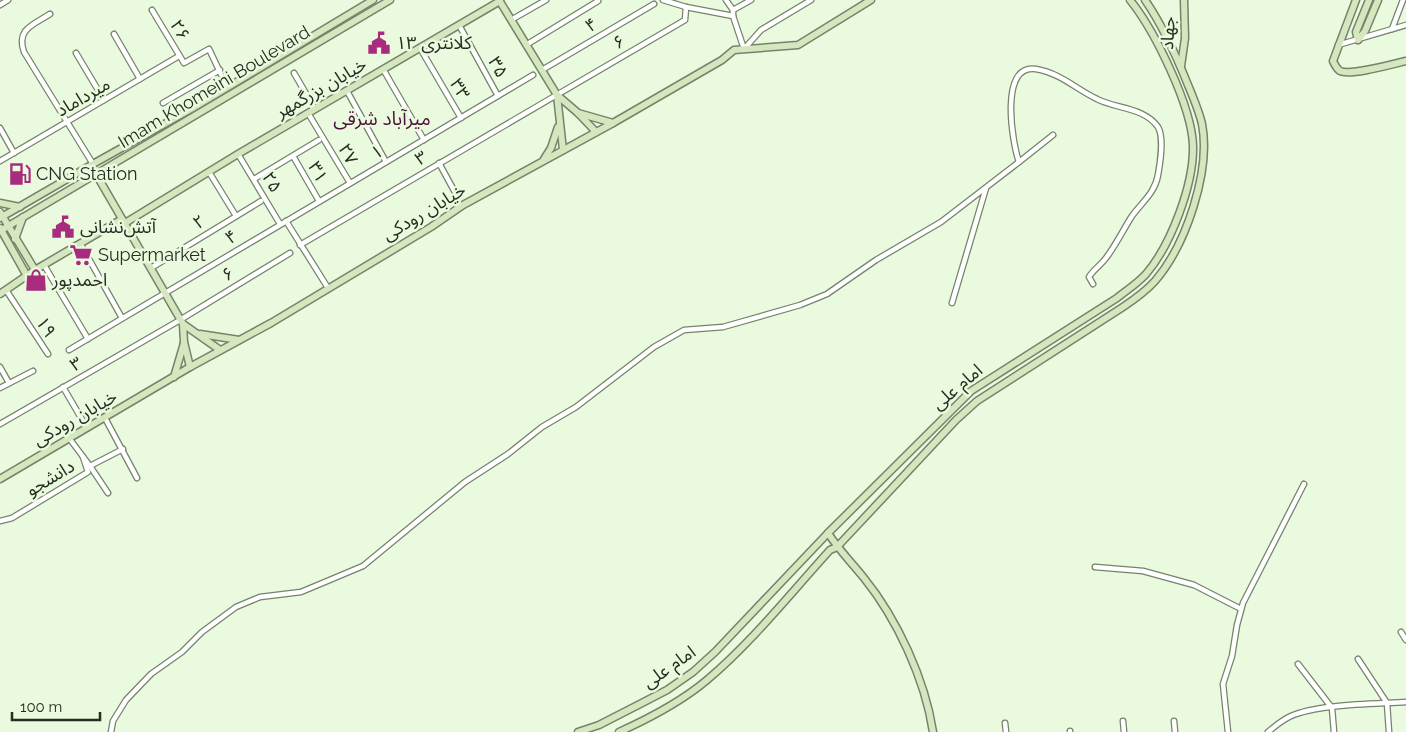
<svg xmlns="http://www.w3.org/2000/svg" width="1406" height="732" viewBox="0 0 1406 732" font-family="Raleway,'Noto Sans Arabic',sans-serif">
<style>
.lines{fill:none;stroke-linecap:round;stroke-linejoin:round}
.street-casing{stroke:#75836b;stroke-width:7}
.secondary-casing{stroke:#75836b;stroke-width:9}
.street{stroke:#fff;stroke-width:4.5}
.secondary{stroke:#d4e7be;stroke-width:6}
.labels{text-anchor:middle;stroke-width:5;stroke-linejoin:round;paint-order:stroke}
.street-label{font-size:18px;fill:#262c22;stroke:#eafade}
.poi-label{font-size:18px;fill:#262c22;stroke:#eafade;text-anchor:start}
.neighbourhood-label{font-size:19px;fill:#4d1138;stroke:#eafade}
</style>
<rect width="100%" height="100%" fill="#eafade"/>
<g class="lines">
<defs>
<g id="street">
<polyline points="663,0 686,7 733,16"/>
<polyline points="726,0 733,10 733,16 744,49 761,30 811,0"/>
<polyline points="0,5 8,0"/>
<polyline points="152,10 184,63 209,49 227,87"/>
<polyline points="733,10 751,0"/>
<path d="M50,14C33,25 16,29 24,52L93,164"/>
<polyline points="511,20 546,0"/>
<polyline points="459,25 498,96"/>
<polyline points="1392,29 1403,0"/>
<polyline points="114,34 140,79"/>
<polyline points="526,45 598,1"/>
<polyline points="1338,45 1406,25"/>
<polyline points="420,48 461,118"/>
<polyline points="76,53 104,100"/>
<polyline points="383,69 424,140"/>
<polyline points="542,70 654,4"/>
<polyline points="294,73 315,109"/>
<polyline points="347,91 386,162"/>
<polyline points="163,103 220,70"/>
<polyline points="308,113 350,183"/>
<polyline points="0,128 14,153"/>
<path d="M1053,135L1019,162C1012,142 999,63 1036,69C1060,73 1076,89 1097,99C1116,109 1144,107 1158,127C1164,137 1160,164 1158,175C1155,193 1142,202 1132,216C1123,230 1116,245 1106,258C1101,265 1093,270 1089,277L1093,284"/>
<polyline points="238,154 280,224"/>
<polyline points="293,156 319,201"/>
<polyline points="0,161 179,56"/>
<polyline points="439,163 457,196"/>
<polyline points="209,172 236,216"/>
<polyline points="254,179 319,140"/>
<polyline points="286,221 328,288"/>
<polyline points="80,243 122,318"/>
<polyline points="300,245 685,20 686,7"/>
<polyline points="44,265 88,339"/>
<polyline points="151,268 261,201"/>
<polyline points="6,290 48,354"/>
<polyline points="952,303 986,188"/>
<polyline points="69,350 533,75"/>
<polyline points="0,367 9,383"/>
<polyline points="63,387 87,428"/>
<polyline points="0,388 33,371"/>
<polyline points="105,418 137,478"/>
<polyline points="0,424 180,320 290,253"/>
<polyline points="69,438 90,466 108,493"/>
<polyline points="90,466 123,449"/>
<polyline points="0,521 12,518 88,472 83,457"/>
<polyline points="1095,567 1143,571 1194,585 1241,609"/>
<polyline points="1401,632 1406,640"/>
<polyline points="1358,659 1387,703 1389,732"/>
<polyline points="1298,664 1332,708 1334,732"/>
<polyline points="1123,721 1124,732"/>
<polyline points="1174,721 1175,732"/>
<polyline points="1005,723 1006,732"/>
<polyline points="1070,731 1070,732"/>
<polyline points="111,732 113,721 126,700 151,674 182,652 202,632 236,607 260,597 301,592 363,566 465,482 508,454 542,427 576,407 654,347 684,330 723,327 800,305 827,294 876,260 941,222 1019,162"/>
<polyline points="1228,732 1223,684 1232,656 1237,625 1243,603 1304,484"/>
<path d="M1268,732C1275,726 1282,720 1291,716C1317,704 1376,704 1406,702"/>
</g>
<g id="secondary">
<polyline points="499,0 557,95 578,113 596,132"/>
<path d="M1356,0L1333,61C1335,65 1336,68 1340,71C1351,76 1393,64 1406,61"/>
<polyline points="1358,40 1365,31 1378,0"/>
<polyline points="1358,40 1356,32 1369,0"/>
<polyline points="1181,66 1185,38 1184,0"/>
<polyline points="557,95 563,150"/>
<polyline points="578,113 613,123"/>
<polyline points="544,159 551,148 558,127"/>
<polyline points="96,174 183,324 184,342 190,367"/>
<polyline points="0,203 20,207"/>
<polyline points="0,212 35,270"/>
<polyline points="0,218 93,164 193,108 373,0"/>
<polyline points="125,223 238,154 500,1"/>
<polyline points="0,228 27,276"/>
<polyline points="0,231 390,0"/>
<polyline points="15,239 23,217"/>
<polyline points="0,294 35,270 122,219"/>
<polyline points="183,324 220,350"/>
<polyline points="200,334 239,340"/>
<polyline points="174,377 184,343"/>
<polyline points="0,479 190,367 271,323 431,227 463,205 613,123 722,60 734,50 798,45 871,0"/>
<path d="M828,533C838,549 852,563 864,578C897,619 925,679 933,732"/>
<path d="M578,732L599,725L640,704L667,690L693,672L715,652L828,533L971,391L1117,298C1127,290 1138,283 1146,274C1171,245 1194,184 1193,146C1192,107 1155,31 1130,0"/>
<path d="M619,732C650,718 681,702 707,680C752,642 790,594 830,550L837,547L956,420L977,401L1123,307C1135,299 1146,291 1155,281C1186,245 1211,171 1202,124C1199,111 1193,97 1188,85C1176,55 1163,26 1145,0"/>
</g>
</defs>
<!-- street casing -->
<use href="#street" class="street-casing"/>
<!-- secondary casing -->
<use href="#secondary" class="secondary-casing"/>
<!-- street -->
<use href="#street" class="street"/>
<!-- secondary -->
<use href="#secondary" class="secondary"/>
</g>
<!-- icons -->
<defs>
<symbol id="civic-bare" viewBox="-9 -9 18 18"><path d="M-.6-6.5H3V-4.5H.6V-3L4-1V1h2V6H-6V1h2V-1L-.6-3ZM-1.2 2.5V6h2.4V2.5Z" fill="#a82b7d" stroke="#eafade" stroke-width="2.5" paint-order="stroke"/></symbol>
<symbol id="fuel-bare" viewBox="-9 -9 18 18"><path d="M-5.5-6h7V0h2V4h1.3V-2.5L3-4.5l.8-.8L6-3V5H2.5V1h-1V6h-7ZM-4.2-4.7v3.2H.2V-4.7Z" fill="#a82b7d" stroke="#eafade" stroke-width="2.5" paint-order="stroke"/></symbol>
<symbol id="supermarket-bare" viewBox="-9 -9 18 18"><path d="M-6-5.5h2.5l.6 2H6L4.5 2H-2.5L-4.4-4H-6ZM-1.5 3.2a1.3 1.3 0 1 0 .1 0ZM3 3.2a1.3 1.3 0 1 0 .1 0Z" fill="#a82b7d" stroke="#eafade" stroke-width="2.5" paint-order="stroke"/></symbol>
<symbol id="shop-bare" viewBox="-9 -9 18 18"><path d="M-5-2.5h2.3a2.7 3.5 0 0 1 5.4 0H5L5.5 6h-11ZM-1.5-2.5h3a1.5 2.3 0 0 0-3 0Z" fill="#a82b7d" stroke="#eafade" stroke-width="2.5" paint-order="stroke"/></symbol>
</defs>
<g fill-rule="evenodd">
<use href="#civic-bare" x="363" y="27" width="32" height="32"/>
<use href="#fuel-bare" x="4" y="158" width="32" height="32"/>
<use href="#civic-bare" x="47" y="211" width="32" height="32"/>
<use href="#supermarket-bare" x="65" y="239" width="32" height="32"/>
<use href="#shop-bare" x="20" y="264" width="32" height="32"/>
</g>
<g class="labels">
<!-- street labels -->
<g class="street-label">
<text transform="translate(591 25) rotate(-31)" y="6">۴</text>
<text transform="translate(180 30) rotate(59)" y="6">۲۶</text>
<text transform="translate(1168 33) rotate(-87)" y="6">جهاد</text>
<text transform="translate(619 42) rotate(-30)" y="6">۶</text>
<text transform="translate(498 67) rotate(62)" y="6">۳۵</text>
<text transform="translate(214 87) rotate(-31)" y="6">Imam Khomeini Boulevard</text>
<text transform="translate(321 88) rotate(-30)" y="6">خیابان بزرگمهر</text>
<text transform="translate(460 89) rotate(59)" y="6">۳۳</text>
<text transform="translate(83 97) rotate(-30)" y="6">میرداماد</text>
<text transform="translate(377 152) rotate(-30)" y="6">۱</text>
<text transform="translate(348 154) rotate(60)" y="6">۲۷</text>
<text transform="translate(421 158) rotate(-30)" y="6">۳</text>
<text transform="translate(318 172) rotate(60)" y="6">۳۱</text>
<text transform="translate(272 182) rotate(59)" y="6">۲۵</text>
<text transform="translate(424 212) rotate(-31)" y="6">خیابان رودکی</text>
<text transform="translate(199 222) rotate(-32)" y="6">۲</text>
<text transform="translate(231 237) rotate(-31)" y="6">۴</text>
<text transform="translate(228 274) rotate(-32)" y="6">۶</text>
<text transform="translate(46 327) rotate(57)" y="6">۱۹</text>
<text transform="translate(76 364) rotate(-30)" y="6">۳</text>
<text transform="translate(957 387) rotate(-40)" y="6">امام علی</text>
<text transform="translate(75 418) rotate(-30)" y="6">خیابان رودکی</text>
<text transform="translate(50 478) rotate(-31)" y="6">دانشجو</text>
<text transform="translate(669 667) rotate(-35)" y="6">امام علی</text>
</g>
<!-- poi labels -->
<g class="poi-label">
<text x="396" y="49">کلانتری ۱۳</text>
<text x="36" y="180">CNG Station</text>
<text x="80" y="233">آتش‌نشانی</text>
<text x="98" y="261">Supermarket</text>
<text x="52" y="286">احمدپور</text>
</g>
<!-- neighbourhood labels -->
<g class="neighbourhood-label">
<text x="382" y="125">میرآباد شرقی</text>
</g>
</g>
<!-- scale -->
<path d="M12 712v8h88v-8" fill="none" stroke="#262c22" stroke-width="2.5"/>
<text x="20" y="712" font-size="15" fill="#262c22" stroke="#eafade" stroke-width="4" paint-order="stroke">100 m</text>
</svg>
